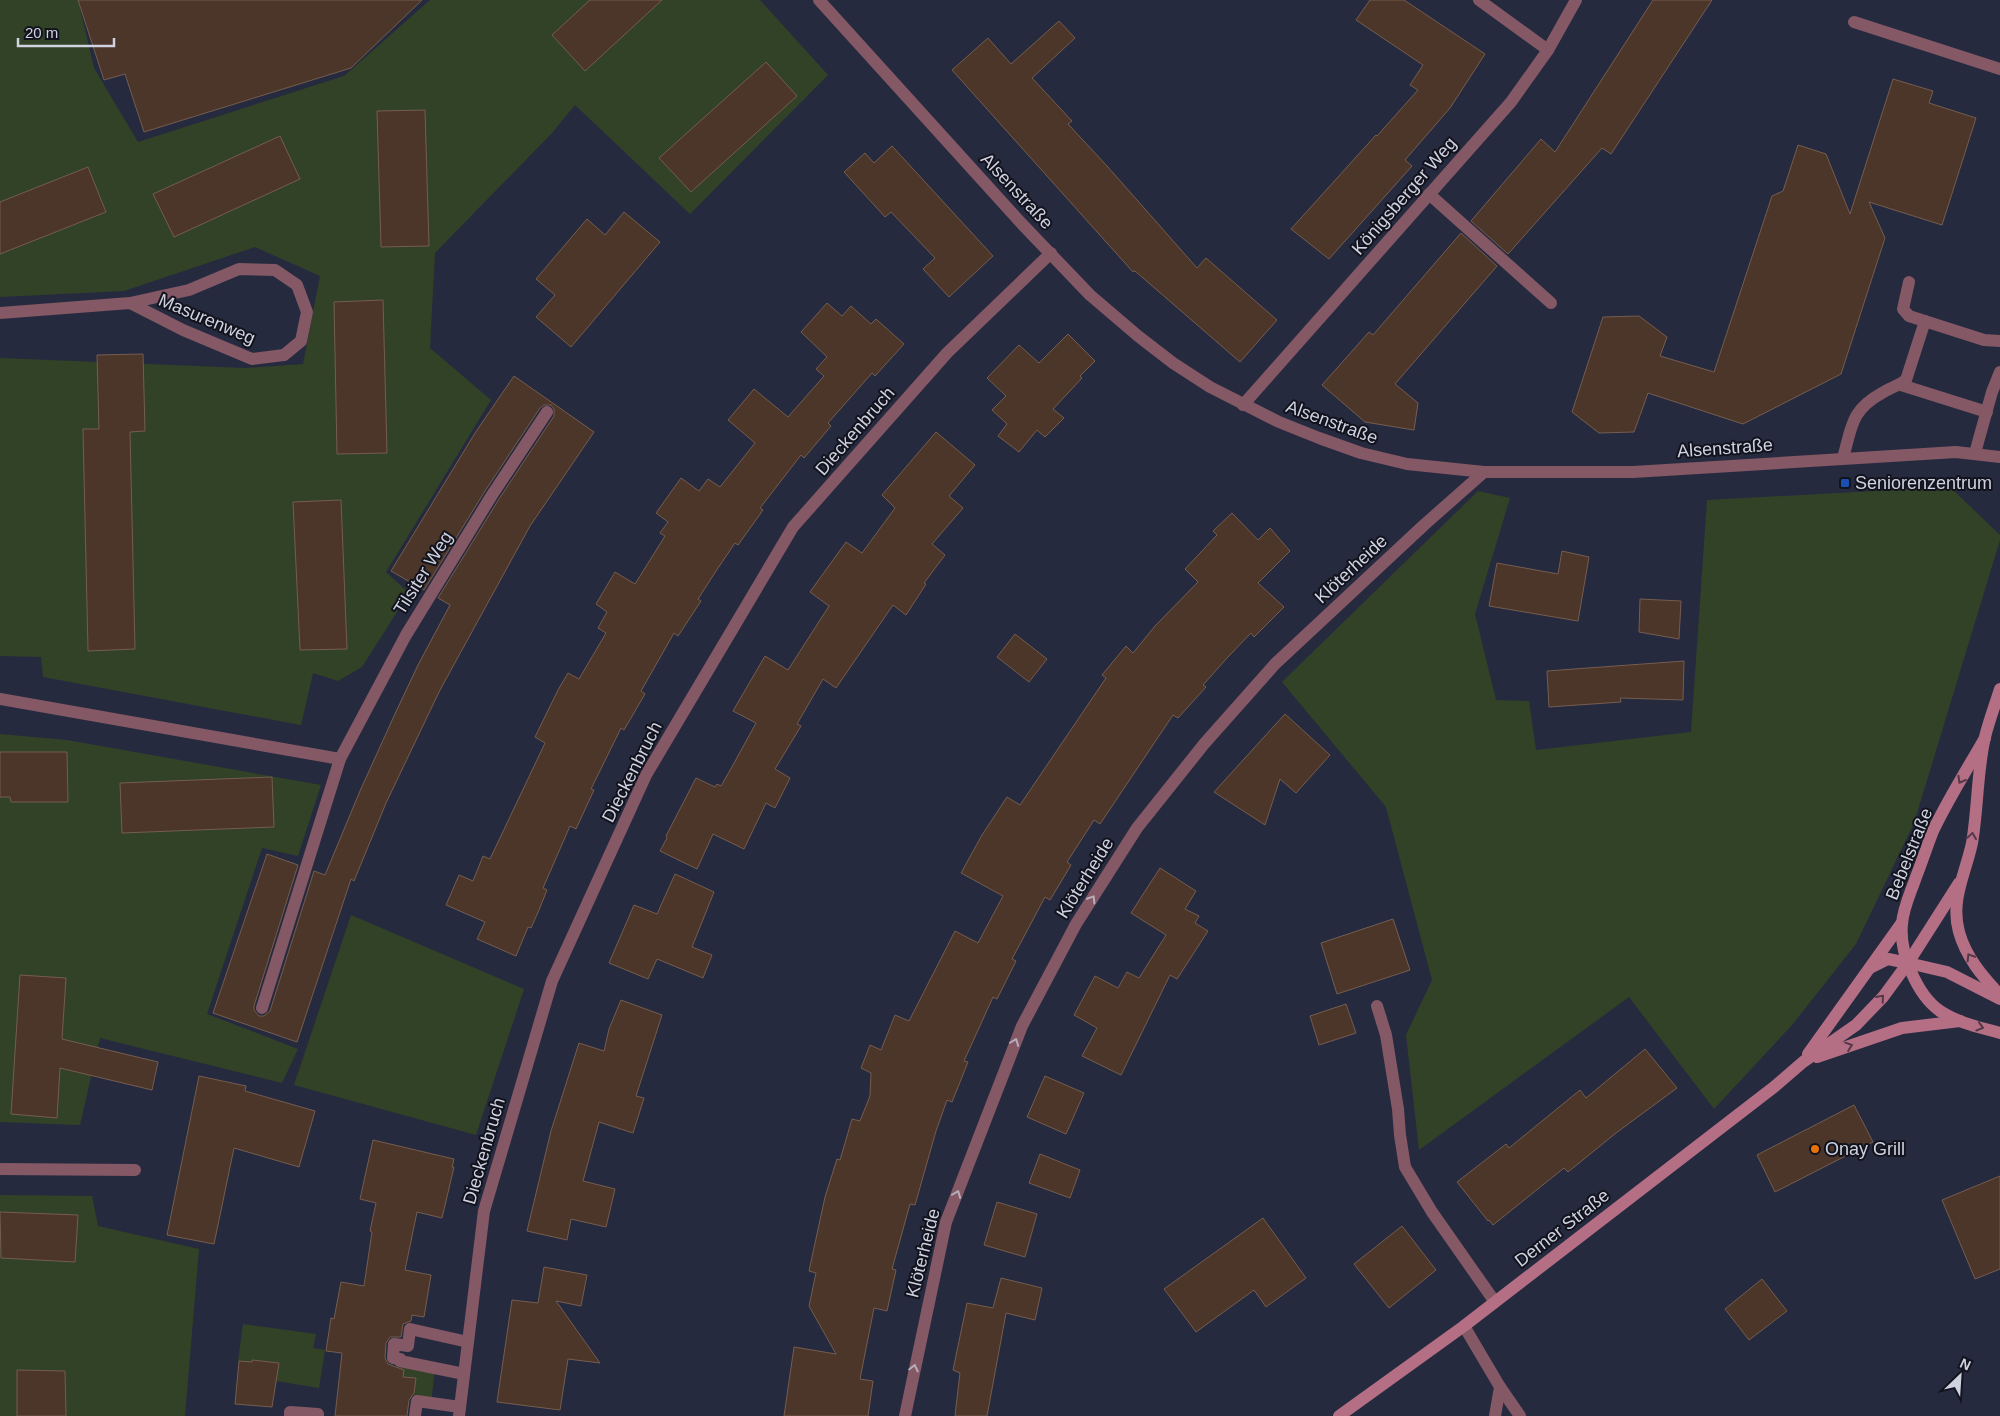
<svg xmlns="http://www.w3.org/2000/svg" width="2000" height="1416" viewBox="0 0 2000 1416" font-family="Arial,sans-serif">
<style>
.green{fill:#324226}
.building{fill:#4c3629;stroke:#755d4f}
.lines{fill:none;stroke-linecap:round;stroke-linejoin:round}
.lane{stroke:#845865;stroke-width:12}
.street{stroke:#845865;stroke-width:12}
.secondary{stroke:#b56f85;stroke-width:12}
.oneway{stroke:#533847}
.oneway2{stroke:#b8adbb}
.transit-dot{fill:#1a4fb4;stroke:#12131d;stroke-width:2}
.food-dot{fill:#e8710a;stroke:#12131d;stroke-width:2}
.labels{text-anchor:middle;stroke-width:4;stroke-linejoin:round;paint-order:stroke}
.street-label{font-size:18px;fill:#cfd2e0;stroke:#12131d}
.poi-label{font-size:18px;fill:#cfd2e0;stroke:#12131d;text-anchor:start}
</style>
<rect width="100%" height="100%" fill="#262a3f"/>
<!-- green -->
<g class="green">
<polygon points="0,0 78,0 94,68 138,142 344,76 430,0 760,0 828,75 690,214 575,105 552,133 435,253 430,348 491,400 386,572 409,593 362,667 338,681 313,673 301,725 43,677 41,657 0,656 0,358 245,368 303,364 320,276 255,247 124,291 0,297"/>
<polygon points="1950,487 2000,535 2000,540 1914,823 1856,944 1792,1025 1714,1109 1629,997 1419,1150 1406,1035 1432,980 1386,807 1282,682 1478,491 1510,498 1475,614 1496,700 1529,701 1536,750 1691,732 1707,500"/>
<polygon points="0,734 67,740 321,785 298,856 262,848 207,1014 298,1049 282,1083 100,1038 80,1125 0,1122"/>
<polygon points="351,915 524,989 476,1135 294,1085"/>
<polygon points="0,1195 92,1196 98,1226 199,1249 185,1416 0,1416"/>
<polygon points="243,1324 316,1334 313,1348 325,1350 319,1388 276,1381 278,1363 253,1360 252,1362 238,1361"/>
<polygon points="400,1361 435,1369 431,1403 413,1400 416,1378 398,1377"/>
</g>
<!-- building -->
<g class="building">
<polygon points="78,0 422,0 351,68 144,132 125,74 104,80"/>
<polygon points="590,0 662,0 585,71 552,35"/>
<polygon points="1370,0 1404,0 1485,54 1450,108 1405,160 1412,166 1329,259 1291,229 1376,135 1377,136 1418,90 1410,85 1423,65 1356,20"/>
<polygon points="1653,0 1712,0 1611,154 1602,148 1508,254 1471,221 1541,139 1555,152"/>
<polygon points="1059,21 1075,38 1032,78 1072,121 1068,124 1107,166 1197,268 1206,258 1277,320 1240,362 1135,271 1133,272 952,70 988,38 1011,64"/>
<polygon points="766,62 797,96 691,192 659,158"/>
<polygon points="1893,79 1933,91 1929,103 1976,118 1942,225 1869,202 1885,238 1841,374 1743,424 1648,393 1634,432 1599,433 1572,412 1603,317 1639,316 1667,337 1660,356 1714,372 1772,196 1783,191 1798,145 1826,154 1850,214"/>
<polygon points="425,110 429,246 381,247 377,111"/>
<polygon points="280,136 300,179 174,237 153,194"/>
<polygon points="892,146 993,256 949,297 923,269 935,258 891,212 885,217 844,172 865,153 874,163"/>
<polygon points="88,167 106,212 0,254 0,202"/>
<polygon points="624,212 660,242 571,347 536,317 555,295 536,279 587,219 605,235"/>
<polygon points="1461,233 1497,266 1395,384 1418,403 1414,430 1365,422 1322,385 1369,332 1373,335"/>
<polygon points="383,300 387,453 337,454 334,302"/>
<polygon points="827,303 842,316 851,306 871,324 876,319 904,344 875,376 872,373 828,423 831,426 804,458 801,455 760,508 763,510 738,545 735,543 716,571 698,599 701,601 678,636 674,633 641,691 645,694 624,730 621,728 591,789 594,790 576,829 570,826 543,888 547,890 539,910 531,928 528,927 516,956 477,939 485,922 446,905 459,875 473,881 483,856 490,859 545,743 535,737 558,690 568,673 579,679 606,633 598,628 607,612 596,604 615,572 635,584 665,536 660,533 668,522 656,513 681,478 699,491 708,479 720,487 755,443 728,420 754,389 788,417 824,376 816,369 827,357 801,332"/>
<polygon points="1068,334 1095,361 1080,376 1082,378 1053,409 1064,418 1045,437 1037,430 1019,452 998,436 1007,424 992,410 1006,396 987,378 1019,345 1039,363"/>
<polygon points="143,354 145,431 130,432 135,649 88,651 83,429 99,429 97,355"/>
<polygon points="514,376 594,432 530,526 440,690 386,803 354,881 351,879 297,1042 213,1013 267,854 298,865 254,1006 254,1010 259,1016 264,1016 270,1011 314,871 325,875 360,791 394,716 418,665 450,605 438,598 499,499 554,416 554,409 551,405 544,405 540,408 485,491 424,590 391,571 475,433"/>
<polygon points="936,432 975,465 949,496 963,508 932,544 945,555 924,583 926,584 906,615 893,605 836,688 823,679 797,724 801,726 775,769 790,778 775,808 766,803 744,849 713,834 697,869 660,851 667,838 666,836 696,778 715,787 717,784 721,786 733,765 756,723 733,711 765,656 788,670 829,606 810,592 846,542 862,553 895,508 882,495"/>
<polygon points="341,500 347,649 300,650 293,502"/>
<polygon points="1232,513 1258,540 1270,528 1290,551 1258,583 1284,607 1254,637 1251,633 1227,658 1203,685 1206,687 1178,718 1173,715 1100,824 1094,820 1067,862 1071,865 1050,900 1045,897 1012,959 1016,961 997,999 993,997 964,1061 968,1062 952,1102 947,1100 936,1131 915,1205 910,1204 892,1269 896,1270 887,1311 874,1308 860,1379 873,1381 868,1416 784,1416 794,1347 836,1354 809,1306 816,1273 809,1271 825,1197 837,1159 840,1160 852,1119 860,1121 870,1096 871,1073 861,1068 870,1045 881,1050 895,1015 909,1021 955,931 978,943 1003,896 961,873 982,835 1007,797 1020,805 1106,678 1102,675 1126,646 1133,653 1155,626 1198,582 1185,569 1217,535 1213,531"/>
<polygon points="1562,551 1589,557 1578,621 1489,606 1497,563 1558,574"/>
<polygon points="1640,599 1681,601 1679,639 1639,632"/>
<polygon points="1015,634 1047,659 1029,682 997,657"/>
<polygon points="1684,661 1683,700 1620,698 1621,702 1549,707 1547,671"/>
<polygon points="1285,714 1330,755 1296,793 1280,779 1265,825 1214,792"/>
<polygon points="0,752 67,752 68,802 11,802 10,797 0,797"/>
<polygon points="272,777 274,827 122,833 120,783"/>
<polygon points="1160,868 1196,891 1185,909 1199,916 1195,923 1208,931 1177,979 1170,975 1121,1075 1082,1056 1097,1028 1074,1015 1095,976 1118,988 1127,972 1139,978 1166,935 1131,913"/>
<polygon points="675,874 714,892 692,947 712,955 703,978 657,959 648,979 609,963 634,905 657,914"/>
<polygon points="1393,919 1410,970 1337,994 1321,943"/>
<polygon points="20,975 66,978 62,1039 158,1062 152,1090 60,1068 57,1118 11,1114"/>
<polygon points="621,1000 662,1015 636,1096 644,1098 633,1133 599,1122 583,1181 615,1189 606,1227 571,1219 567,1240 527,1231 551,1131 579,1043 604,1051 609,1029"/>
<polygon points="1346,1004 1356,1033 1319,1045 1310,1016"/>
<polygon points="1645,1049 1677,1088 1616,1133 1568,1172 1564,1168 1493,1225 1489,1220 1488,1221 1457,1182 1506,1144 1509,1148 1580,1090 1586,1098"/>
<polygon points="199,1076 246,1086 245,1091 315,1111 299,1167 234,1148 214,1244 167,1235"/>
<polygon points="1045,1076 1084,1093 1066,1134 1027,1117"/>
<polygon points="1854,1105 1873,1142 1775,1192 1757,1155"/>
<polygon points="373,1140 454,1159 452,1167 454,1167 442,1218 417,1212 405,1270 431,1275 424,1317 412,1315 411,1321 403,1324 401,1337 390,1337 386,1343 385,1358 388,1364 404,1370 403,1377 416,1378 414,1393 409,1400 407,1416 335,1416 342,1353 326,1351 331,1318 334,1319 341,1282 364,1286 372,1232 370,1231 376,1203 360,1199"/>
<polygon points="1040,1154 1080,1170 1070,1198 1029,1183"/>
<polygon points="2000,1176 2000,1269 1975,1279 1942,1200"/>
<polygon points="997,1202 1037,1214 1025,1257 984,1245"/>
<polygon points="0,1212 78,1215 75,1262 1,1258"/>
<polygon points="1263,1218 1306,1278 1266,1307 1254,1290 1196,1332 1164,1289"/>
<polygon points="1402,1226 1436,1270 1389,1308 1354,1264"/>
<polygon points="544,1267 587,1275 581,1306 556,1301 600,1363 568,1359 560,1410 497,1402 512,1300 538,1303"/>
<polygon points="1001,1278 1042,1288 1035,1320 1006,1313 987,1416 955,1416 960,1373 953,1370 967,1303 993,1308"/>
<polygon points="1762,1279 1787,1311 1749,1340 1725,1309"/>
<polygon points="252,1360 279,1363 272,1407 235,1404 239,1361 252,1362"/>
<polygon points="17,1370 65,1371 66,1416 17,1416"/>
</g>
<g class="lines">
<!-- lane -->
<g class="lane">
<polyline points="1854,22 2000,69"/>
<polyline points="1429,194 1551,303"/>
<polyline points="1909,282 1903,309 1909,316 1984,340 2000,341"/>
<polyline points="1901,385 1987,412"/>
<polyline points="1975,453 1992,392 2000,372"/>
<path d="M1843,458C1852,426 1851,410 1882,393C1890,388 1898,386 1906,380L1925,321"/>
<polyline points="1377,1006 1386,1035 1398,1109 1400,1135 1405,1167 1432,1212 1495,1302"/>
<polyline points="1464,1326 1500,1387 1495,1416"/>
<polyline points="464,1374 400,1361 400,1359 393,1358 394,1344 408,1346 410,1329 468,1342"/>
<polyline points="1500,1387 1520,1416"/>
<polyline points="290,1416 290,1412 318,1414 318,1416"/>
<polyline points="415,1416 417,1401 460,1407"/>
</g>
<!-- street -->
<g class="street">
<polyline points="819,0 1022,224 1090,295 1138,336 1173,363 1210,387 1279,422 1319,438 1361,453 1407,464 1484,472 1633,472 1956,452 2000,457"/>
<polyline points="1479,0 1548,50"/>
<polyline points="0,313 130,303 189,290 239,269 275,270 297,285 307,312 301,341 284,355 252,359 183,330 130,303"/>
<polyline points="1243,405 1511,102 1548,50 1576,0"/>
<polyline points="0,699 340,759"/>
<polyline points="262,1008 340,759 406,635 492,495 547,412"/>
<polyline points="0,1169 135,1170"/>
<polyline points="459,1416 484,1211 552,981 646,775 793,527 947,353 1051,253"/>
<polyline points="905,1416 946,1222 1022,1026 1076,924 1137,828 1204,744 1275,664 1424,525 1484,472"/>
</g>
<!-- secondary -->
<g class="secondary">
<path d="M2000,689C1995,705 1989,721 1985,737C1977,771 1978,808 1972,843C1966,872 1950,900 1959,932C1966,957 1982,976 2000,995"/>
<path d="M1985,738C1968,768 1948,799 1933,831C1927,846 1922,862 1916,877C1911,892 1903,908 1902,924C1899,952 1917,995 1940,1011C1958,1023 1979,1027 2000,1033"/>
<polyline points="1872,967 1888,959 1908,963 1947,972 2000,999"/>
<polyline points="1808,1054 1901,924"/>
<polyline points="1817,1057 1902,1028 1960,1021"/>
<polyline points="1339,1416 1464,1326 1774,1087 1803,1062 1856,1025 1883,997 1908,963 1959,883"/>
</g>
</g>
<!-- one-way arrows -->
<defs><path id="oneway-chevron" d="M-2-3.5L2.5 0L-2 3.5" fill="none" stroke-width="1.6" stroke-linecap="round" stroke-linejoin="round" transform="scale(1.25)"/></defs>
<g class="oneway">
<use href="#oneway-chevron" transform="translate(1961 780) rotate(119)"/>
<use href="#oneway-chevron" transform="translate(1972 836) rotate(-82)"/>
<use href="#oneway-chevron" transform="translate(1970 957) rotate(-122)"/>
<use href="#oneway-chevron" transform="translate(1881 998) rotate(-49)"/>
<use href="#oneway-chevron" transform="translate(1980 1027) rotate(17)"/>
<use href="#oneway-chevron" transform="translate(1849 1046) rotate(-19)"/>
</g>
<g class="oneway2">
<use href="#oneway-chevron" transform="translate(1092 899) rotate(-58)"/>
<use href="#oneway-chevron" transform="translate(1015 1042) rotate(-69)"/>
<use href="#oneway-chevron" transform="translate(957 1194) rotate(-69)"/>
<use href="#oneway-chevron" transform="translate(914 1368) rotate(-77)"/>
</g>
<!-- markers -->
<rect class="transit-dot" x="1840" y="478" width="10" height="10" rx="2.5"/>
<circle class="food-dot" cx="1815" cy="1149" r="5"/>
<g class="labels">
<!-- street labels -->
<g class="street-label">
<text transform="translate(1017 191) rotate(47)" y="6">Alsenstraße</text>
<text transform="translate(1404 196) rotate(-49)" y="6">Königsberger Weg</text>
<text transform="translate(207 319) rotate(23)" y="6">Masurenweg</text>
<text transform="translate(1332 422) rotate(20)" y="6">Alsenstraße</text>
<text transform="translate(855 431) rotate(-49)" y="6">Dieckenbruch</text>
<text transform="translate(1725 448) rotate(-4)" y="6">Alsenstraße</text>
<text transform="translate(1351 569) rotate(-43)" y="6">Klöterheide</text>
<text transform="translate(423 573) rotate(-58)" y="6">Tilsiter Weg</text>
<text transform="translate(632 772) rotate(-63)" y="6">Dieckenbruch</text>
<text transform="translate(1909 854) rotate(-68)" y="6">Bebelstraße</text>
<text transform="translate(1085 878) rotate(-58)" y="6">Klöterheide</text>
<text transform="translate(484 1151) rotate(-74)" y="6">Dieckenbruch</text>
<text transform="translate(1562 1228) rotate(-38)" y="6">Derner Straße</text>
<text transform="translate(923 1253) rotate(-76)" y="6">Klöterheide</text>
</g>
<!-- poi labels -->
<g class="poi-label">
<text x="1855" y="489">Seniorenzentrum</text>
<text x="1825" y="1155">Onay Grill</text>
</g>
</g>
<!-- north arrow -->
<g transform="translate(1960 1376) rotate(25)" stroke="#12131d" stroke-width="4" paint-order="stroke">
<path d="M0-4L9 19L0 12L-9 19Z" fill="#cfd2e0"/>
<text y="-8" font-size="14" font-weight="bold" text-anchor="middle" fill="#cfd2e0">N</text>
</g>
<!-- scale -->
<path d="M18 38v8h96v-8" fill="none" stroke="#cfd2e0" stroke-width="2.5"/>
<text x="25" y="38" font-size="15" fill="#cfd2e0" stroke="#12131d" stroke-width="4" paint-order="stroke">20 m</text>
</svg>
